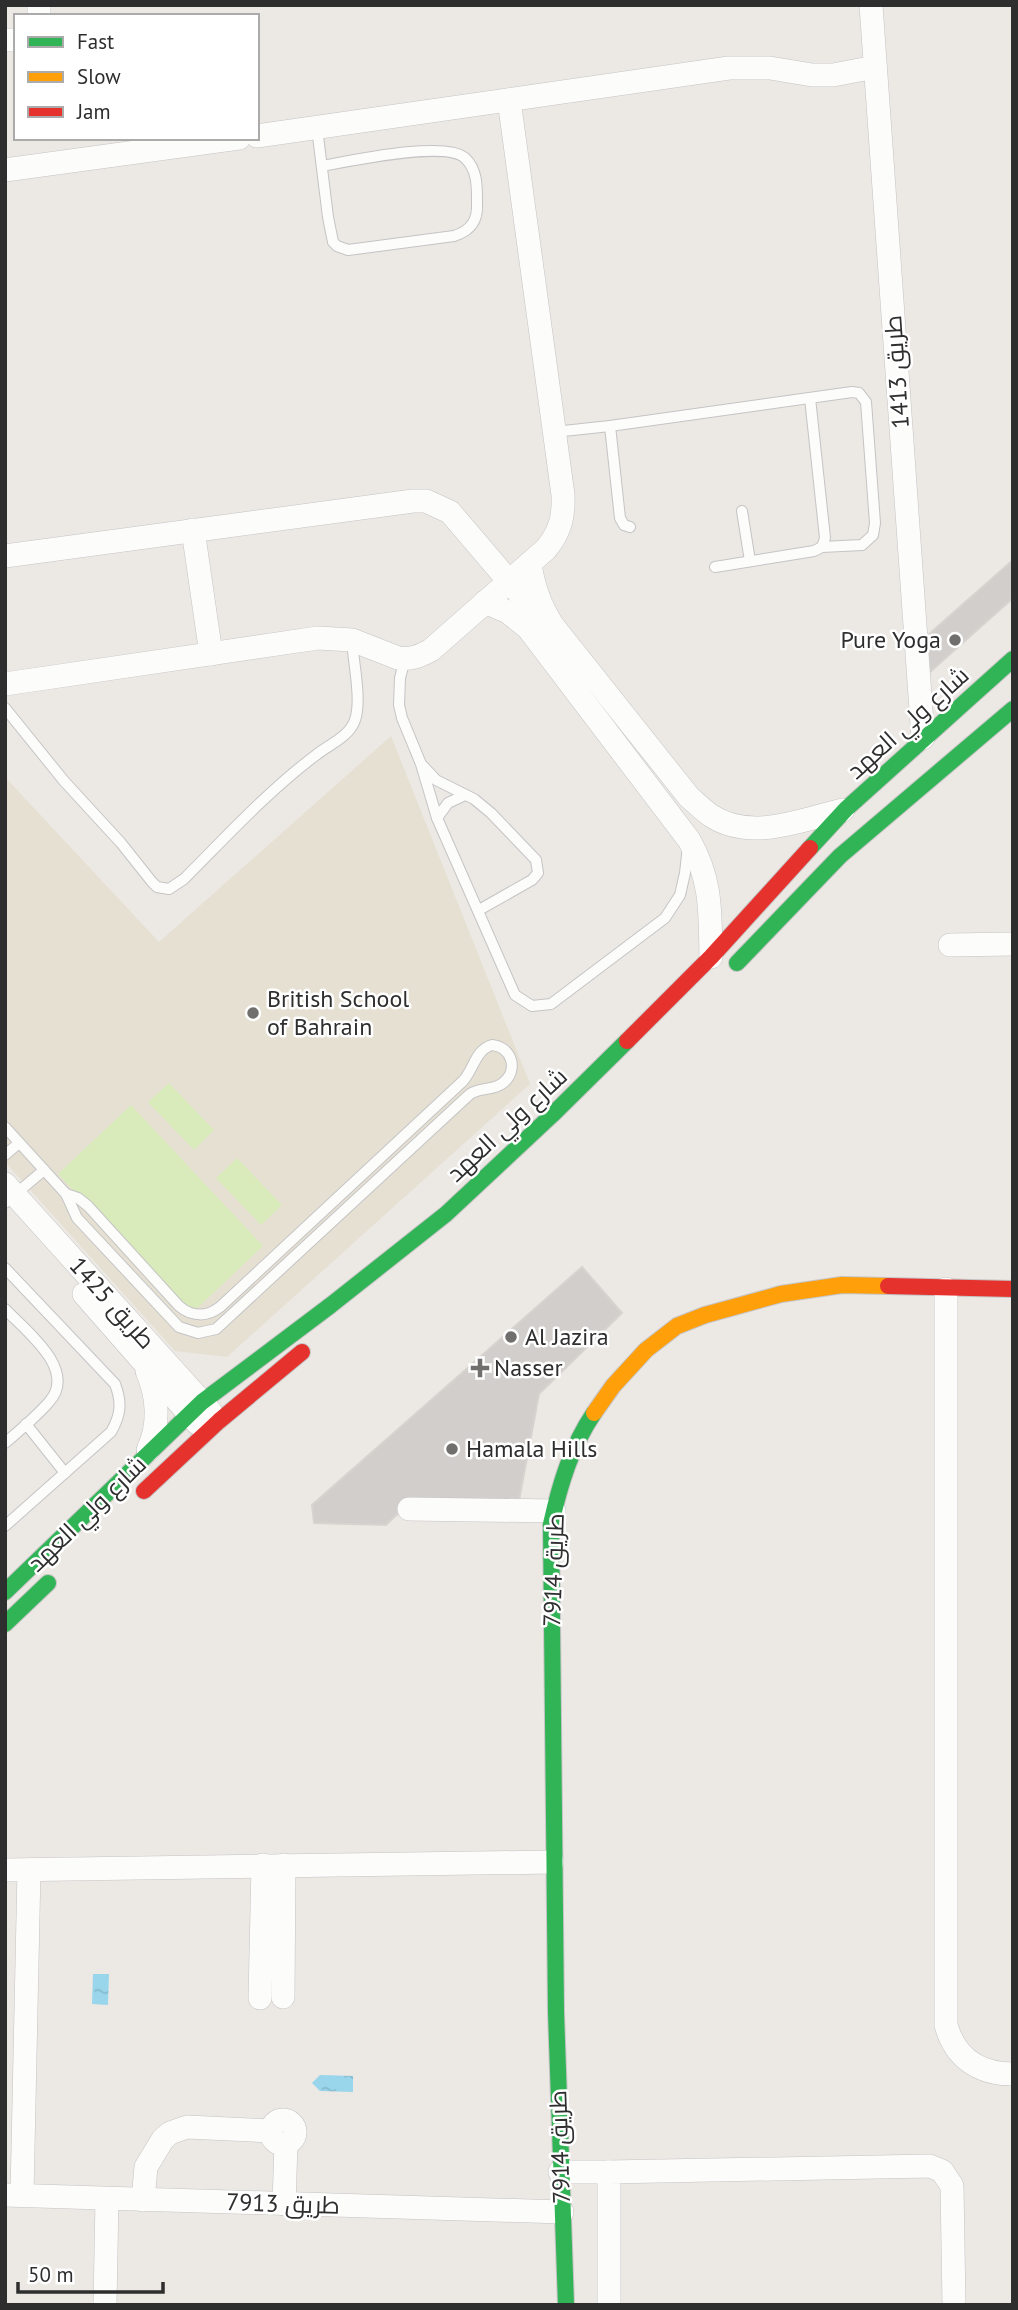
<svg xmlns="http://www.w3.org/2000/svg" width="1018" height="2310" viewBox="0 0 1018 2310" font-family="'PT Sans',Cairo,sans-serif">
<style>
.education{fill:#e6e0d3}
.pitch{fill:#d9eabb}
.water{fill:url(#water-ripples)}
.building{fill:#d1cecb;stroke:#d7d4d0;stroke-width:2}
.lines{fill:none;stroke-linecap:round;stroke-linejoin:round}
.lane-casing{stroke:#c5c4c5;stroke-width:12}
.street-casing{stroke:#c5c4c5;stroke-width:24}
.fast-casing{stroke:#c5c4c5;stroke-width:18}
.slow-casing{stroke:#c5c4c5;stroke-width:18}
.jam-casing{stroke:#c5c4c5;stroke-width:18}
.lane{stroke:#fcfcfb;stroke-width:10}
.street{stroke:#fcfcfb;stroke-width:23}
.fast{stroke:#30b455;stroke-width:16}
.slow{stroke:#ff9f0a;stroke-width:16}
.jam{stroke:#e5322d;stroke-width:16}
.poi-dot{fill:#706f6e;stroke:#fff;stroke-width:2.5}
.labels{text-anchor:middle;stroke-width:5;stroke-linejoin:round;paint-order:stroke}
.street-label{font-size:24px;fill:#2e2e2e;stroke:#fff}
.poi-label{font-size:24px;fill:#2e2e2e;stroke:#fff;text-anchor:start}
</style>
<defs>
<pattern id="water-ripples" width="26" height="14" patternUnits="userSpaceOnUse" patternTransform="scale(1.75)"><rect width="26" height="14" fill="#99d6ec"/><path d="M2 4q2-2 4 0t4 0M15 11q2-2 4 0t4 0" fill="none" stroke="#84b8cb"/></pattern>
</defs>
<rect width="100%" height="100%" fill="#ece8e4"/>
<!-- education -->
<polygon class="education" points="391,736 530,1084 227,1357 175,1351 5,1162 5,777 159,942"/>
<!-- pitch -->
<g class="pitch">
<polygon points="169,1083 214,1130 194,1150 148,1102"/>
<polygon points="131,1105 263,1246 190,1315 58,1174"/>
<polygon points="237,1158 282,1205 261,1225 216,1178"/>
</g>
<!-- water -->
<g class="water">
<polygon points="93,1974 109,1974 108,2005 92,2004"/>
<polygon points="320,2075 353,2076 353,2092 320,2091 312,2083"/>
</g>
<!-- building -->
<g class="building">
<polygon points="1013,560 1013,598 930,672 927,636"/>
<polygon points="582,1267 622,1313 539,1394 518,1506 409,1503 386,1525 314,1523 312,1505"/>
</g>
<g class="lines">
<defs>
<g id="lane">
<path d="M317,128L328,217L333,242L337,246L348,250L454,236C470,231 478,221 477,204C477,188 478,170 465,158C446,140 350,161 322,166"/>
<polyline points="610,426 620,518 624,525 630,527"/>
<polyline points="554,432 610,426 852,392 859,393 866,402 875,523 873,535 862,545 822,547"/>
<polyline points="742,511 750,561"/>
<polyline points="715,567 814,551 822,547 825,538 810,398"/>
<polyline points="405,659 400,678 399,705 402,718 421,764 437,818 515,995 532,1006 551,1004 665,918 680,895 685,873 688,846"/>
<path d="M5,708L64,781L121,843L152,882L157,887L169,889L184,879C226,837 268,791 316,755C330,744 349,737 355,720C362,700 353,661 352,640"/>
<polyline points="423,766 436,780 474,799 491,813 536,860 538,873 532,880 479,910"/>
<polyline points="437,818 448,803 465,795"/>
<path d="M492,1045C512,1047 519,1070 503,1083C493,1091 480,1087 470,1094L216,1329L198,1333L179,1327L77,1218L66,1194L78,1198L88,1206L179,1306C192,1317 207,1317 220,1307L463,1081C474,1069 475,1050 492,1045Z"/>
<polyline points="5,1127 66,1194"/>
<polyline points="5,1155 19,1143"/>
<polyline points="5,1203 44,1170"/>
<path d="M5,1268L115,1384C122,1402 121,1415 111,1432L5,1526"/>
<path d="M5,1309C26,1331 78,1370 49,1402C36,1417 20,1430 5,1443"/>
<polyline points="26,1424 65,1473"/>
</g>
<g id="street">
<polyline points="39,5 39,16"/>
<polyline points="871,5 923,738"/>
<polyline points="5,40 16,40"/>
<polyline points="257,136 729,68 770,68 812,75 833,75 875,67"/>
<polyline points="5,170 239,138"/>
<polyline points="193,530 211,654"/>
<polyline points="5,556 413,501 426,501 450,512 535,612 553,626"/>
<path d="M530,563C533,587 540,606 553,626L689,797C696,803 703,810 710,815C750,842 801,820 843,810"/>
<path d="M485,602L508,612L528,628L689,840C712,880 710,912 711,957"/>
<path d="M5,684L318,638L352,640L398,658C411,660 420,656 431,650L546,549C560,532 564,517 563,495L509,100"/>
<polyline points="950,945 1013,944"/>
<polyline points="5,1184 210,1411"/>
<path d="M946,1289V2025C955,2058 979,2074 1013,2074"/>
<polyline points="84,1294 197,1423"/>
<path d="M147,1371C158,1396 160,1425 148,1450"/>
<polyline points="409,1509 554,1511"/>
<polyline points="5,1870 552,1862"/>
<polyline points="283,1997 284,1865"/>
<polyline points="260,1998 263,1865"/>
<circle cx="283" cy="2132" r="12"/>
<polyline points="560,2172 609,2172"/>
<polyline points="5,2195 562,2212"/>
<polyline points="22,2195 29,1870"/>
<polyline points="143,2200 146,2167 163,2139 170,2133 187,2127 270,2131"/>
<polyline points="284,2204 286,2144"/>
<polyline points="105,2305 107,2199"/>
<polyline points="609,2305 609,2172 930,2166 942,2171 952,2186 954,2305"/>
</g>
<g id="fast">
<polyline points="810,848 846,809 1013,659"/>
<polyline points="737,963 840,856 1013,709"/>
<polyline points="5,1592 202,1402 331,1305 446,1214 552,1115 627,1041"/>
<polyline points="5,1624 48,1583"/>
<path d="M566,2305L556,2012L551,1524C560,1484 571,1447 594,1413"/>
</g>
<polyline id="slow" points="594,1413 613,1386 646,1350 677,1326 705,1315 781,1294 842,1285 888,1286"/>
<g id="jam">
<polyline points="627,1041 711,957 810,848"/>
<polyline points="888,1286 1013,1289"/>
<polyline points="144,1491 219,1421 302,1352"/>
</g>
</defs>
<!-- lane casing -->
<use href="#lane" class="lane-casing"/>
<!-- street casing -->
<use href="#street" class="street-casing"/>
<!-- fast casing -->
<use href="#fast" class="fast-casing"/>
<!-- slow casing -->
<use href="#slow" class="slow-casing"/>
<!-- jam casing -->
<use href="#jam" class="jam-casing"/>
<!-- lane -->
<use href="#lane" class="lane"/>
<!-- street -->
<use href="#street" class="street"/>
<!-- fast -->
<use href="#fast" class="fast"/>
<!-- slow -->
<use href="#slow" class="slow"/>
<!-- jam -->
<use href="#jam" class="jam"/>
</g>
<!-- markers -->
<g class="poi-dot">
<circle cx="955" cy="640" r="7"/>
<circle cx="253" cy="1013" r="7"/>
<circle cx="511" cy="1337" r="7"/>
<path d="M476.5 1357.5h7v7h7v7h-7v7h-7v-7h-7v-7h7z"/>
<circle cx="452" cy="1449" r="7"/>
</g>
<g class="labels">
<!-- street labels -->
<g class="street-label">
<text transform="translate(897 372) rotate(-94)" y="8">طريق 1413</text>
<text transform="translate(908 723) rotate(-42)" y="8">شارع ولي العهد</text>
<text transform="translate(507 1125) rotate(-43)" y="8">شارع ولي العهد</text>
<text transform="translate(112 1303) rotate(48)" y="8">طريق 1425</text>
<text transform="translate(87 1514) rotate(-44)" y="8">شارع ولي العهد</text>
<text transform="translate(554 1570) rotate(-88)" y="8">طريق 7914</text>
<text transform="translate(560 2147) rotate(-92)" y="8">طريق 7914</text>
<text transform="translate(283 2204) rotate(2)" y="8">طريق 7913</text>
</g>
<!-- poi labels -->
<g class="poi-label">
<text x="941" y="648" text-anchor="end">Pure Yoga</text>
<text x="267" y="1007">British School<tspan x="267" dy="28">of Bahrain</tspan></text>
<text x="525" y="1345">Al Jazira</text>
<text x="494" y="1376">Nasser</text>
<text x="466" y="1457">Hamala Hills</text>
</g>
</g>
<!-- border -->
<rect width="1018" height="2310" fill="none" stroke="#2e2e2e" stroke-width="14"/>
<!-- legend -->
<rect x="14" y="14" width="245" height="126" fill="#ffffff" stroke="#ababab" stroke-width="2"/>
<rect x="28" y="37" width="35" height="10" fill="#30b455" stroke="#ababab" stroke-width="2"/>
<text x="77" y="49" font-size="21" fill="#2e2e2e">Fast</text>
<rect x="28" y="72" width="35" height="10" fill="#ff9f0a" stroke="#ababab" stroke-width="2"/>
<text x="77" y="84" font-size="21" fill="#2e2e2e">Slow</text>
<rect x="28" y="107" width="35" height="10" fill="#e5322d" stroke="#ababab" stroke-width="2"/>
<text x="77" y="119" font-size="21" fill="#2e2e2e">Jam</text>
<!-- scale -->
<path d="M18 2282v10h145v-10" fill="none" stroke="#2e2e2e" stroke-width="3.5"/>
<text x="28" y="2282" font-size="21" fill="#2e2e2e" stroke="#ffffff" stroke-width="5" paint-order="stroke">50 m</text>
</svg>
